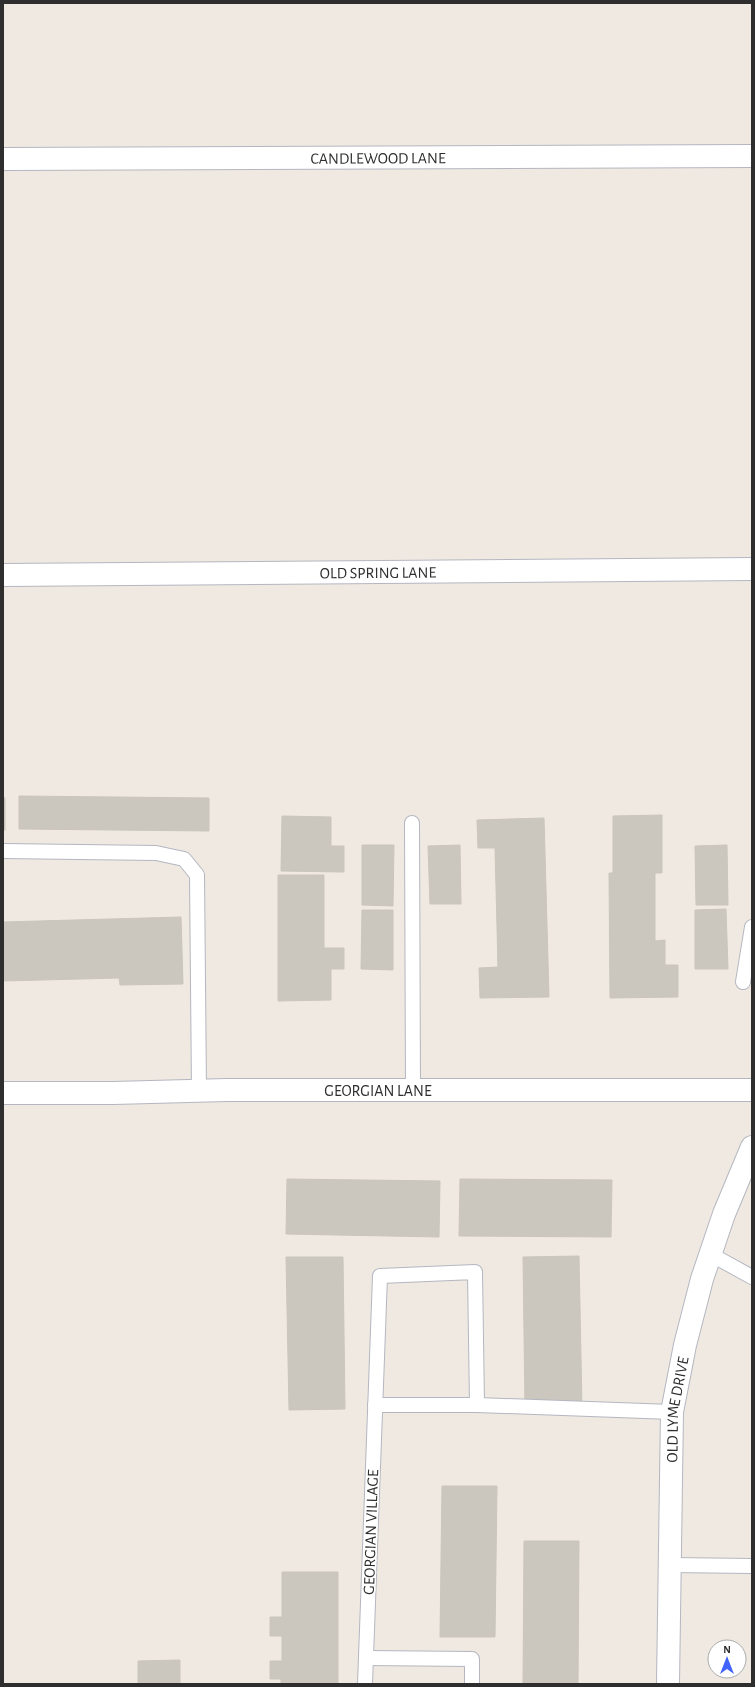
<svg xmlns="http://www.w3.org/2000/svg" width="755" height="1687" viewBox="0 0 755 1687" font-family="'Alegreya Sans',sans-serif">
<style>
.building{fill:#cbc7bf;stroke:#cbc5ba}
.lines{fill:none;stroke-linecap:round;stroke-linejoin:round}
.service-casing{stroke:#b4b7c1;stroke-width:16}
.minor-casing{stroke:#b4b7c1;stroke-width:24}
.service{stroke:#fff;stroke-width:14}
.minor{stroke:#fff;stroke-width:22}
.labels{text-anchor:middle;stroke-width:3;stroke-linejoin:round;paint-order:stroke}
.street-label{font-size:16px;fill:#2e2e2e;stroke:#fff}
</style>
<rect width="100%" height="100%" fill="#efe9e1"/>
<!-- building -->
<g class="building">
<polygon points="19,796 209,798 209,831 19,829"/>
<rect x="3" y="798" width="2" height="32"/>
<polygon points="662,815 662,873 655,873 655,941 665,940 665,965 678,965 678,997 610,998 609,873 613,873 613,816"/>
<polygon points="282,816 331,817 331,846 344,846 344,872 281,871"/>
<polygon points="544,818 549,997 480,998 479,968 498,967 495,848 478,848 477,820"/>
<polygon points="362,845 394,845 393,906 362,905"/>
<polygon points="460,845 461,904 430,904 428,846"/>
<polygon points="727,845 728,905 696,905 695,846"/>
<polygon points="278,875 324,875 324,948 344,948 344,969 331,969 331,1000 278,1001"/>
<polygon points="726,909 728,969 695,969 695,910"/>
<polygon points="362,910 393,910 393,970 361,969"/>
<polygon points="181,917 183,984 120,985 119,978 3,981 3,922"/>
<polygon points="287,1179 440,1181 439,1237 286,1234"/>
<polygon points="460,1179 612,1180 611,1237 459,1236"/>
<polygon points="579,1256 582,1408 525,1409 523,1257"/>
<polygon points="286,1257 343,1257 345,1409 289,1410"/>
<polygon points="442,1486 497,1486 495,1637 440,1637"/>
<polygon points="524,1541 579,1541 578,1684 523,1684"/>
<polygon points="282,1572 338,1572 338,1684 281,1684 281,1679 270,1679 270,1661 282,1661 282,1636 270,1636 270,1617 282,1617"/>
<polygon points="180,1660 180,1684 138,1684 138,1661"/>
</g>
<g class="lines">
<defs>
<g id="service">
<polyline points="412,823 413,1090"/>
<polyline points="3,851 156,853 184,859 197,875 199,1091"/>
<polyline points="743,982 752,927"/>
<polyline points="710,1254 752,1277"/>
<polyline points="375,1405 477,1405 672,1412"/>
<polyline points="670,1565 752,1566"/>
<polyline points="366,1658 472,1659 472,1684"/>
<polyline points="365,1684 380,1276 475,1272 477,1405"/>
</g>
<g id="minor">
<path id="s1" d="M3,159L752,156"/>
<path id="s2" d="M3,575L752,569"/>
<path id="s3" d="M3,1093H113L227,1090H752"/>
<path id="s4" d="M668,1684L672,1412L685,1345L702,1279L724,1214L752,1147"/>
</g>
</defs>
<!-- service casing -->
<use href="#service" class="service-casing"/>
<!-- minor casing -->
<use href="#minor" class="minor-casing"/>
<!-- service -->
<use href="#service" class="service"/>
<!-- minor -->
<use href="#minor" class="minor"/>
</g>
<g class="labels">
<!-- street labels -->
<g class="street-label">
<text dy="6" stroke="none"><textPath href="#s1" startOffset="375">CANDLEWOOD LANE</textPath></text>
<text dy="6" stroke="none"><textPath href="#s2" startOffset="375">OLD SPRING LANE</textPath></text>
<text dy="6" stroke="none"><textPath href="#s3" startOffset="375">GEORGIAN LANE</textPath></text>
<text dy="6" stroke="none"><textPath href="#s4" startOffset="275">OLD LYME DRIVE</textPath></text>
<text transform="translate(370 1532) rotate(-88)" y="6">GEORGIAN VILLAGE</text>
</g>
</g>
<!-- border -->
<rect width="755" height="1687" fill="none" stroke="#2e2e2e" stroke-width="8"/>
<!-- north arrow -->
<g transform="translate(727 1659)"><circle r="19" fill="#ffffff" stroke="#ababab"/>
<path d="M0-3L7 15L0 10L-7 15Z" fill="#4264fb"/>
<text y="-6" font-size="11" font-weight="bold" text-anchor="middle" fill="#2e2e2e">N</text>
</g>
</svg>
